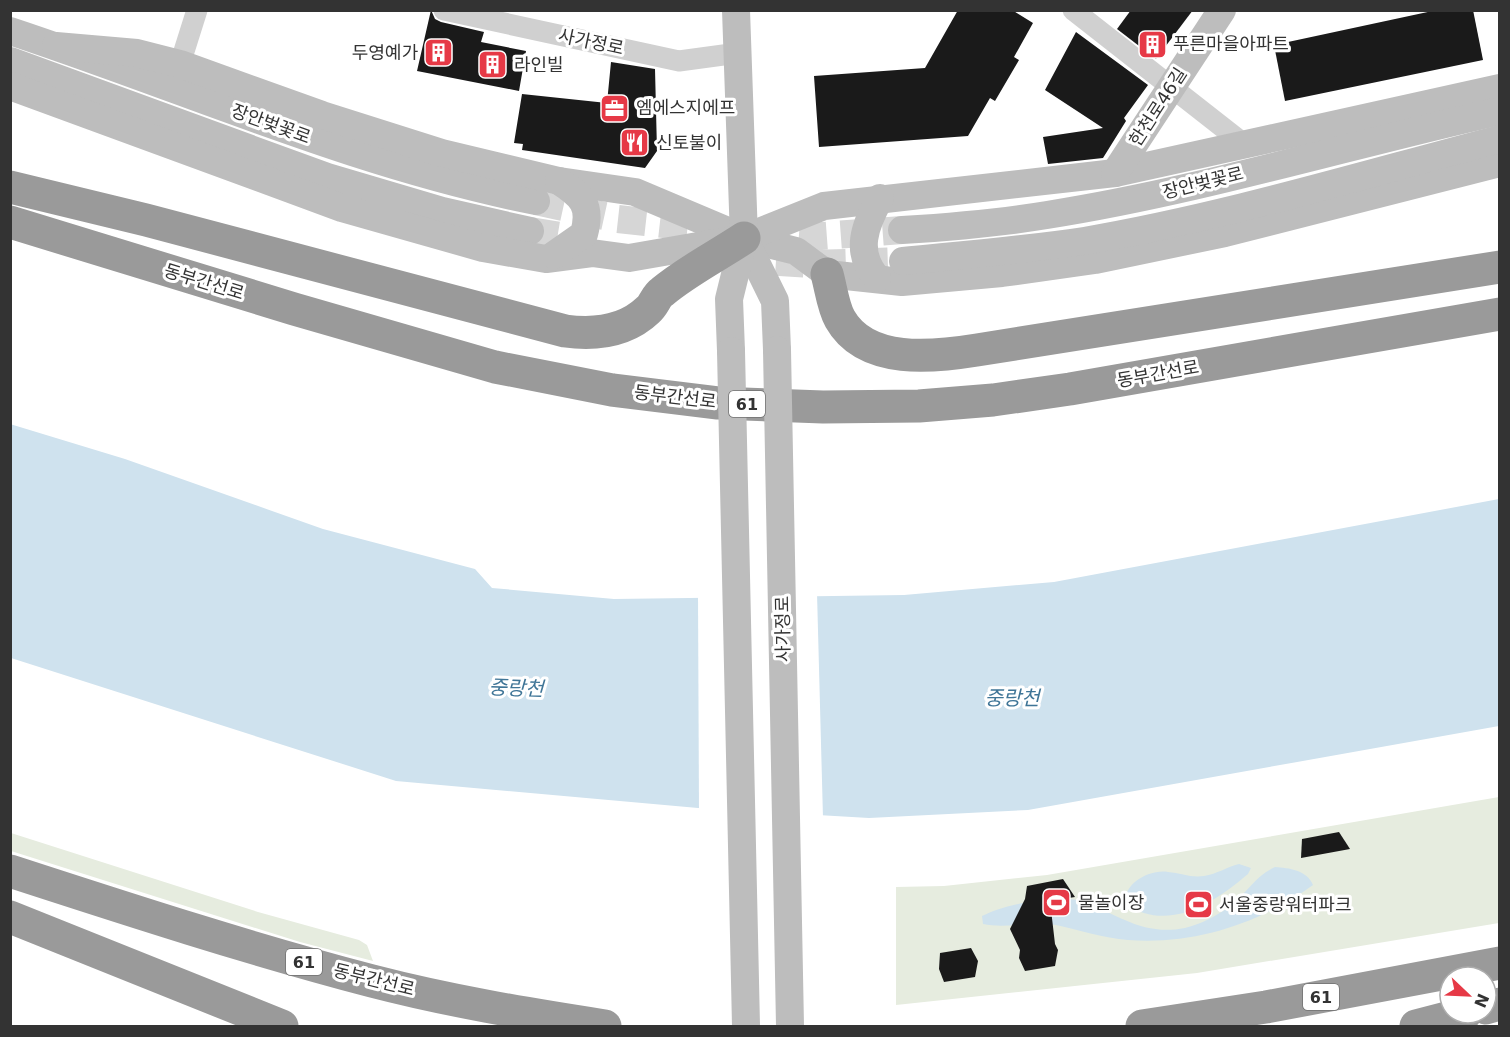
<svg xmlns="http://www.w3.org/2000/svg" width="1510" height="1037" viewBox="0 0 1510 1037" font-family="'DejaVu Sans','Noto Sans KR',sans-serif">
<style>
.green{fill:#e6ecdf}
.water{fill:#cfe2ee}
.pier{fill:#fff}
.building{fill:#1a1a1a}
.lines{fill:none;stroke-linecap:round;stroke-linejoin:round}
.secondary-tunnel{stroke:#d6d6d6;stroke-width:28;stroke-dasharray:28 14;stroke-linecap:butt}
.street{stroke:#d0d0d0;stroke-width:21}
.secondary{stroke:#bdbdbd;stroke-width:28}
.highway{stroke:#9a9a9a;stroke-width:33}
.secondary-bridge{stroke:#bdbdbd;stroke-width:28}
.labels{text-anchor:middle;stroke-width:6;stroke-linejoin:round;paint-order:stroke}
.shield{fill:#fff;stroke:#707070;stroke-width:1.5}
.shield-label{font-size:16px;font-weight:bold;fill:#333}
.street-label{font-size:18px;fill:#333;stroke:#fff}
.poi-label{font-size:18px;fill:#333;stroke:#fff;text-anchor:start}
.water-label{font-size:20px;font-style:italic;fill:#3f7597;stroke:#fff}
</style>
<rect width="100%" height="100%" fill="#fff"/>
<!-- green -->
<g class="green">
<polygon points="1499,797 1499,923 1197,973 896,1005 896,887 944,886 1047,875"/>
<polygon points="11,833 258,912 359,940 367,945 373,961 300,942 11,851"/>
</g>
<!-- water -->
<g class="water">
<polygon points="10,424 125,459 323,529 475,569 492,588 614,599 904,595 1054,582 1499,499 1499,726 1028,810 869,818 698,808 396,781 11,658"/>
<path d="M1239,864L1251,868L1248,874C1214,903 1169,933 1125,904C1123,884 1149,869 1168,872C1181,873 1191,878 1204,876C1217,874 1227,867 1239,864Z"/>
<path d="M1275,867C1289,868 1307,870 1313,885C1259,924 1194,945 1128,940C1103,938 1080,930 1056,925C1031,921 1006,929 983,924L982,916C1005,904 1060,893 1085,902C1120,916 1144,936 1185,928C1201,924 1217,916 1230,906C1247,893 1255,876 1275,867Z"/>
</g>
<!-- pier -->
<polygon class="pier" points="817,593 823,818 699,811 698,595"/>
<!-- building -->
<g class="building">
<polygon points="431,10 435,19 441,22 484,32 481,42 526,51 519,91 417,71"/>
<polygon points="958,10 1012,10 1033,23 1014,57 1019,60 995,101 990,98 968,136 819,147 814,76 925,68"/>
<polygon points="1131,10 1193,10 1156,59 1117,29"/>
<polygon points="1437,10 1473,10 1483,60 1285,101 1274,45"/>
<polygon points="1076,32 1148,85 1124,118 1126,121 1103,158 1048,164 1043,137 1103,128 1045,90"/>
<polygon points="611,62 655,69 657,151 645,168 522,150 523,144 514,143 522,94 607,103"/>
<polygon points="1339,832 1350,849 1301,858 1302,839"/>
<polygon points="1063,879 1075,897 1050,901 1055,944 1058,950 1055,966 1025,971 1019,958 1020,950 1010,929 1025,899 1027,886"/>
<polygon points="971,948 978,961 975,977 944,982 939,969 940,953"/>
</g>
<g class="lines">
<!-- secondary-tunnel -->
<g class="secondary-tunnel">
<polyline points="536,201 618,219 717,230"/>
<polyline points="530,231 596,242"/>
<polyline points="757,233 808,237 902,230"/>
<polyline points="734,259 812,264 903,261"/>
</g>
<!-- street -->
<g class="street">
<polyline points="444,10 679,61 738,53"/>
<polyline points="1073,10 1244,144"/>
<polyline points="180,64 197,10"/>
</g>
<!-- secondary -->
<g class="secondary">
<path d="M10,31C186,89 354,165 536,201"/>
<polyline points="56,46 137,53 180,64 322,115 442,153 559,181 635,192 744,238 796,251 827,274 902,282 1002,273 1095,260 1225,233 1500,163"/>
<polyline points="10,61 327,177 442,211 530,231"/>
<polyline points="10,86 342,208 483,248 546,259 592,253 629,258 744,238 824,206 1115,173 1500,88"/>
<polyline points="1115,173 1222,10"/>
<path d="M902,230C950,227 998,223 1047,215C1199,191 1349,145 1500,111"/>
<polyline points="744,238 775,301 777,350"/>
<path d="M554,255L584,234C592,205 582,196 559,181"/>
<path d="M903,261C963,255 1024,250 1084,241C1224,217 1362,175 1500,139"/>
<path d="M877,278C854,252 865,225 880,198"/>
<polyline points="731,351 729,299 744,238 736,10"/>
</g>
<!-- highway -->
<g class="highway">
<path d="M10,187L146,220L565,331C595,335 625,332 648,310C654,305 656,296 662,292C687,271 717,256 744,238"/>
<polyline points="10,222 294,309 495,367 612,390 718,403 823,407 919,406 993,400 1070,389 1500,314"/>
<path d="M827,274C831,288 833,307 840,319C866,365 934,357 977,350L1500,267"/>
<path d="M10,871C130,910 250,949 372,981C449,1001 527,1014 605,1026"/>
<polyline points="10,917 282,1026"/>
<polyline points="1486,1008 1500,1004"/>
<polyline points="1142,1026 1266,1007 1500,963"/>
<polyline points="1416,1026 1466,1013"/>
</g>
<!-- secondary-bridge -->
<g class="secondary-bridge">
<polyline points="777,350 790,1026"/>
<polyline points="731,351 746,1026"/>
</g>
</g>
<!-- icons -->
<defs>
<symbol id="building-square" viewBox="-11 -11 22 22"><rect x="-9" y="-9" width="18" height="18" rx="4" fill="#e63946" stroke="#fff"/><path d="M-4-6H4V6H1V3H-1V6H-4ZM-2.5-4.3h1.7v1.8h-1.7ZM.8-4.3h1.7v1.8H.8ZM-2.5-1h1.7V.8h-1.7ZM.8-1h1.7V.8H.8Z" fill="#fff"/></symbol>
<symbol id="office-square" viewBox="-11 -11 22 22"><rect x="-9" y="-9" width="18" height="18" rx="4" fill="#e63946" stroke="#fff"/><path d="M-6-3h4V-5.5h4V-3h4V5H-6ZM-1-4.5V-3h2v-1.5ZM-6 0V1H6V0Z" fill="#fff"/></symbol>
<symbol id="restaurant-square" viewBox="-11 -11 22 22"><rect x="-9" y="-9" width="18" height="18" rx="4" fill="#e63946" stroke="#fff"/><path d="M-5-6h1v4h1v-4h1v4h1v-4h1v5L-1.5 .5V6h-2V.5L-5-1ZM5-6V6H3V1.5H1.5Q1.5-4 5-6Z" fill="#fff"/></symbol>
<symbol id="stadium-square" viewBox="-11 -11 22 22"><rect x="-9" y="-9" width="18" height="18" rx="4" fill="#e63946" stroke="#fff"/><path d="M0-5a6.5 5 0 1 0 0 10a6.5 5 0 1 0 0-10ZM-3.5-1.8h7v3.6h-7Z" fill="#fff"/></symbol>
</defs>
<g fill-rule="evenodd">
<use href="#building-square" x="1136" y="28" width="33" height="33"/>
<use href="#building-square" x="422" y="36" width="33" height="33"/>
<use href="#building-square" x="476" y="48" width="33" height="33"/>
<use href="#office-square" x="598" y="92" width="33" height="33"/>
<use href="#restaurant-square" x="618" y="126" width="33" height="33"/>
<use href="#stadium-square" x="1040" y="886" width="33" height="33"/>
<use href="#stadium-square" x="1182" y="888" width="33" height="33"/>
</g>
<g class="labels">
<!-- shield labels -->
<g class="shield">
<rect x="729" y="391" width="36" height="26" rx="4.5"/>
<rect x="286" y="949" width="36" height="26" rx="4.5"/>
<rect x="1303" y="984" width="36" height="26" rx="4.5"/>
</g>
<g class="shield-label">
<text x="747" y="410">61</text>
<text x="304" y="968">61</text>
<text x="1321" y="1003">61</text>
</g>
<!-- street labels -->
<g class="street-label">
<text transform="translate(591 42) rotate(12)" y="6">사가정로</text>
<text transform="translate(1158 107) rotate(-57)" y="6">한천로46길</text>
<text transform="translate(271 124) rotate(20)" y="6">장안벚꽃로</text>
<text transform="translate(1203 183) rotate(-14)" y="6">장안벚꽃로</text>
<text transform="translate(204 282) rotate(17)" y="6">동부간선로</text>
<text transform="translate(1158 374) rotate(-10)" y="6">동부간선로</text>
<text transform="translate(675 397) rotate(7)" y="6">동부간선로</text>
<text transform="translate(783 629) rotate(-91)" y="6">사가정로</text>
<text transform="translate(374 980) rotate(14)" y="6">동부간선로</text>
</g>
<!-- poi labels -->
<g class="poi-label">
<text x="1173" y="50">푸른마을아파트</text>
<text x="418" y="59" text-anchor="end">두영예가</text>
<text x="514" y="71">라인빌</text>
<text x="636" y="114">엠에스지에프</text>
<text x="656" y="149">신토불이</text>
<text x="1078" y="909">물놀이장</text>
<text x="1219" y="911">서울중랑워터파크</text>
</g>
<!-- water labels -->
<g class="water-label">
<text transform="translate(516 688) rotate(2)" y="7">중랑천</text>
<text x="1012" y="705">중랑천</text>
</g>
</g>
<!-- border -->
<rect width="1510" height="1037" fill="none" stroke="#333333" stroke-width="24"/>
<!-- north arrow -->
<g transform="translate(1468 995) rotate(113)"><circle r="28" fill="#ffffff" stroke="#adadad" stroke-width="1.5"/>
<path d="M0-4.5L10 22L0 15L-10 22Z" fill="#e63946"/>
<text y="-9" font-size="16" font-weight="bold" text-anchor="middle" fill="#333333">N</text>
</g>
</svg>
